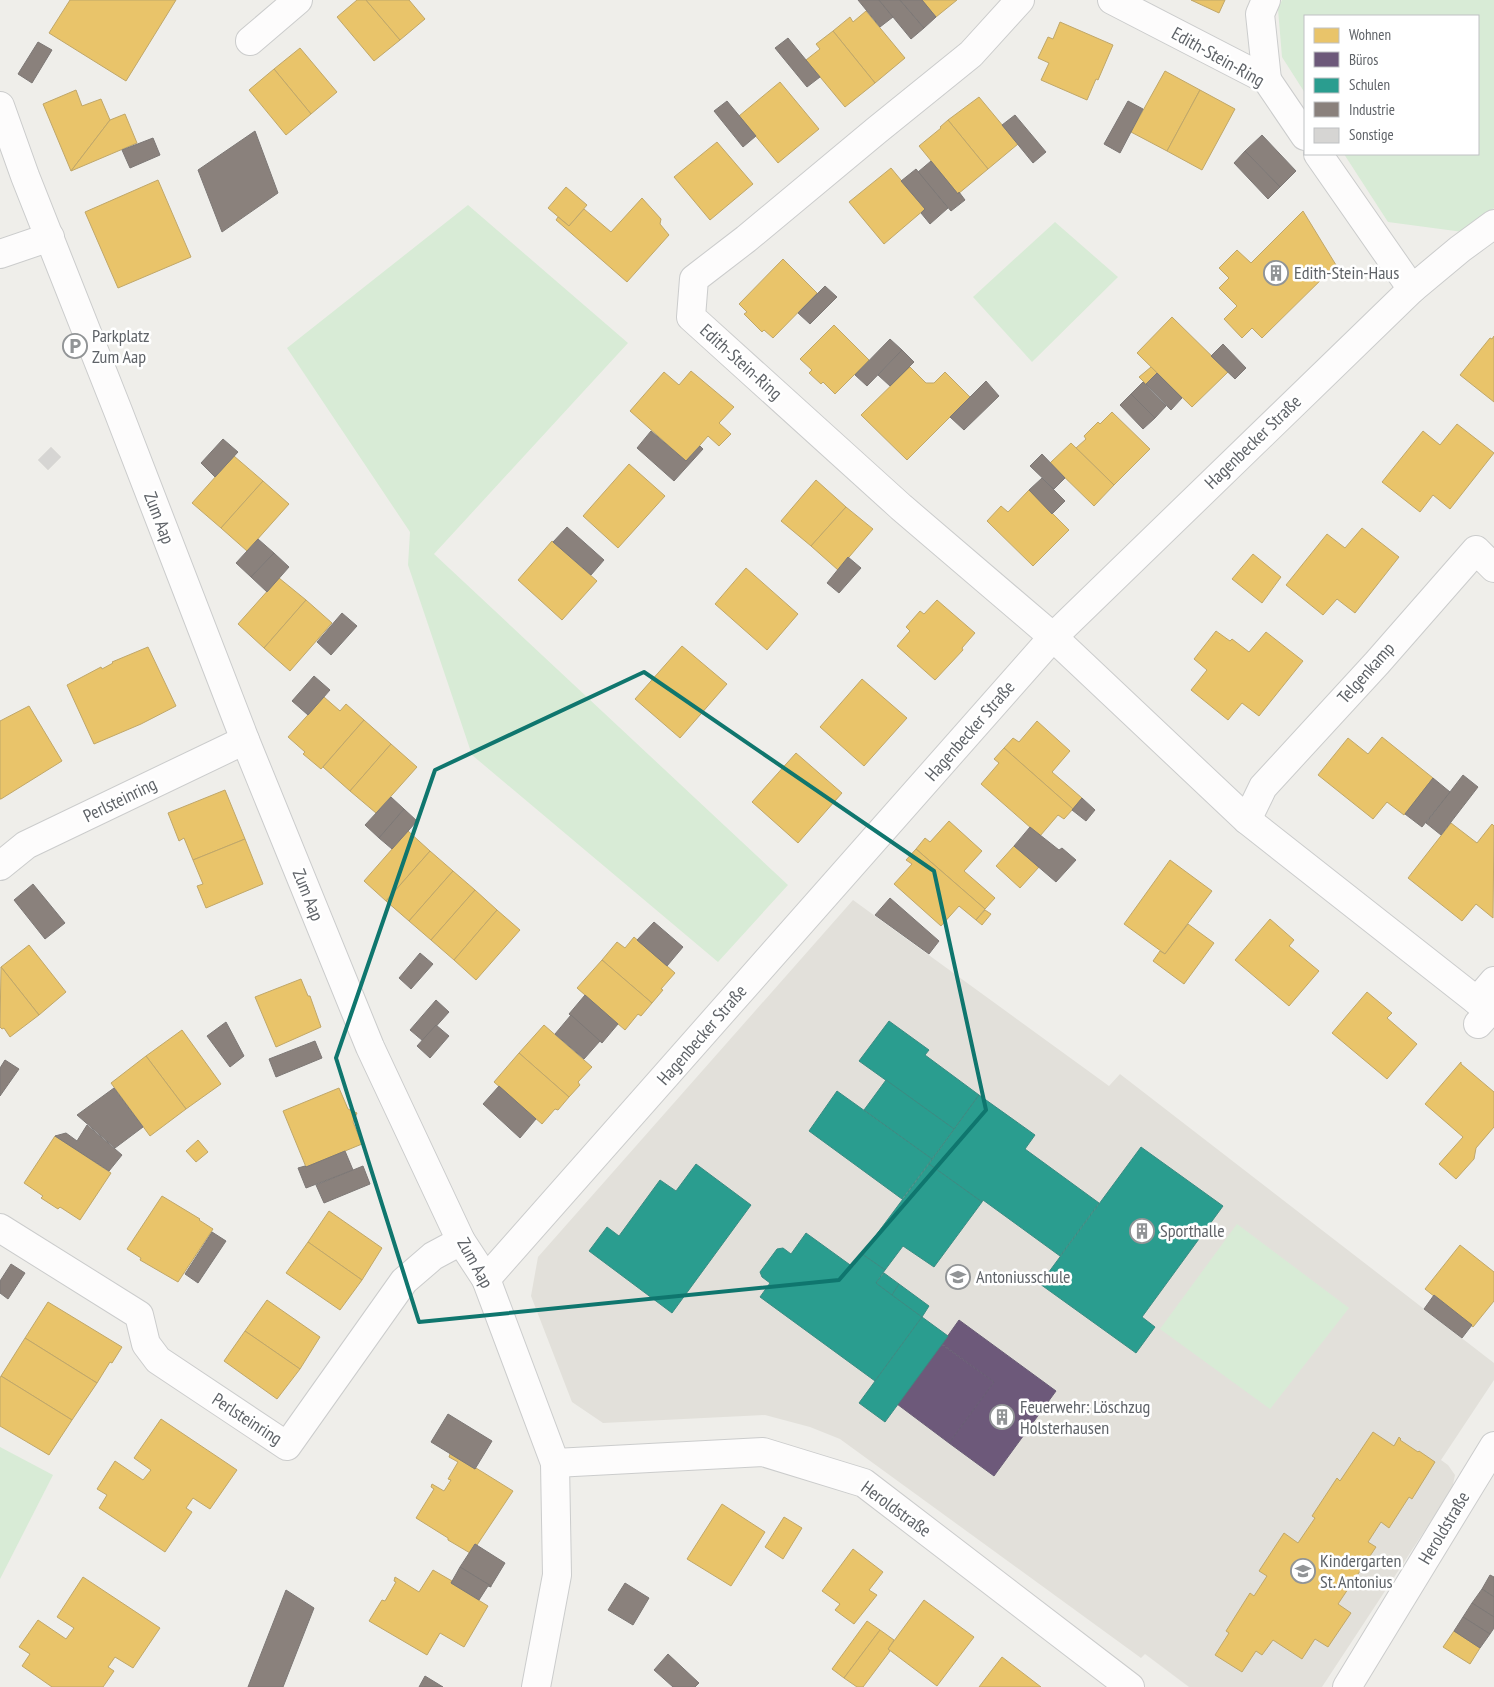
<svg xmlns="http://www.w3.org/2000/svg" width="1494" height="1687" viewBox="0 0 1494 1687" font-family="'PT Sans Narrow',sans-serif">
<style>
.education{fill:#e2e0da}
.green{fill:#d8ebd6}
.homes{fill:#e9c46a;stroke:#c0a769}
.offices{fill:#6d597a;stroke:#695c75}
.schools{fill:#2a9d8f;stroke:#3a8c83}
.industry{fill:#8a817c;stroke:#7d7876}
.building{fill:#d6d5d3;stroke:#deddd9}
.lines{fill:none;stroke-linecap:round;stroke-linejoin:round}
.street-casing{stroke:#cbcccc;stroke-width:30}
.street{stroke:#fdfcfc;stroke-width:28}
.marked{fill:none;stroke:#0f766e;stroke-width:4;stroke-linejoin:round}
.labels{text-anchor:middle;stroke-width:5;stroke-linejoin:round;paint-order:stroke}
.street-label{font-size:18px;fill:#5f6368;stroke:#fff}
.poi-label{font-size:18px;fill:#5f6368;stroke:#fff;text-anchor:start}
</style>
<rect width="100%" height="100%" fill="#efeeea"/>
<!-- education -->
<polygon class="education" points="853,900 1109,1086 1120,1074 1494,1363 1494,1380 1441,1460 1448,1465 1455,1475 1452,1489 1322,1687 1189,1687 1145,1654 1141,1658 840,1439 810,1427 765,1415 603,1423 572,1402 531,1296 538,1257"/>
<!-- green -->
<g class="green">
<polygon points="1282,0 1494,0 1494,208 1463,232 1388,222 1344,154 1478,154 1478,16 1305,16 1305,93 1282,57 1278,9"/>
<polygon points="468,205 628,343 434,554 788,885 718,962 472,755 408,565 410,532 287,348"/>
<polygon points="1055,222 1118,277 1032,362 973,297"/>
<polygon points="1237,1224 1349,1308 1270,1409 1160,1329"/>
<polygon points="0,1447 53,1475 0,1579"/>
</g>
<!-- homes -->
<g class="homes">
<polygon points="70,0 176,0 126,81 49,33"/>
<polygon points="357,0 366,0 400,40 374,61 337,17"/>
<polygon points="366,0 409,0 425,19 400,40"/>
<polygon points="922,0 957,0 936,17"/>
<polygon points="1191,0 1225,0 1219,13"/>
<polygon points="866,11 905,58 875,83 833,31 850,17 853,22"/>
<polygon points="1060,22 1113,45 1098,80 1096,79 1087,100 1041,80 1049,63 1038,58 1048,37 1053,39"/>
<polygon points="833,31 875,83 845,107 806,60 820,49 816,44"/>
<polygon points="300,48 337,92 311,114 274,69"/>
<polygon points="274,69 311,114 286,135 249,90"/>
<polygon points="1165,71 1200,90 1167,151 1131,132"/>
<polygon points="780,82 819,129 778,163 739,116"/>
<polygon points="76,90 82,106 101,99 110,120 71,171 43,104"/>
<polygon points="1200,90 1235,109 1202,170 1167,151"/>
<polygon points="979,97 1018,144 988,169 948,120"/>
<polygon points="125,114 137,143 71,171 110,120"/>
<polygon points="948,120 988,169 958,194 919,146 941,128 940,127"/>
<polygon points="717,142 753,184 710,220 674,177"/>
<polygon points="891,168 925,209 884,244 849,202"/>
<polygon points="158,180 191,257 118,288 85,212"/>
<polygon points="566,187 587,205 569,226 548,208"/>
<polygon points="642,198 661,219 660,224 669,235 627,282 556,220 558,217 569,226 584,209 611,232"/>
<polygon points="1303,211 1336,265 1262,338 1252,328 1242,338 1224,319 1237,306 1219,288 1229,278 1219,268 1237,250 1251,263"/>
<polygon points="783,259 817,293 773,338 764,330 762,332 744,314 747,312 739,304"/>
<polygon points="1172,317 1228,372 1192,407 1137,353"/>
<polygon points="834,325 869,360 835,394 823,382 821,384 809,373 812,370 800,359"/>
<polygon points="1494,336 1494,402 1460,375 1490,338 1492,339"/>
<polygon points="910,367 926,383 934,383 945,372 970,397 907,460 861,415"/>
<polygon points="1151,367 1157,373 1146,384 1139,377"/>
<polygon points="691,371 734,407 719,423 731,434 719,446 708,436 686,461 630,411 664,372 679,385"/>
<polygon points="1112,412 1150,449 1114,485 1076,448 1086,439 1084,436 1098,422 1100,424"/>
<polygon points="1457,424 1494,453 1450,509 1433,495 1420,512 1382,482 1423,431 1440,445"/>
<polygon points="1071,443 1114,485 1094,506 1050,463"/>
<polygon points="234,456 263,481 221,528 192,503"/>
<polygon points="629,464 665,496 618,548 583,516"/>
<polygon points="816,480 846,507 811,546 781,521"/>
<polygon points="263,481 289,504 247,551 221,528"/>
<polygon points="1029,490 1069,530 1033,566 987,521 1001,506 1008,512"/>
<polygon points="846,507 873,529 838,570 811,546"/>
<polygon points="1362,528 1399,557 1355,613 1337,599 1323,615 1286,585 1327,534 1345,548"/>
<polygon points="552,541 597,581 562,620 518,580"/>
<polygon points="1253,554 1281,577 1262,603 1232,579"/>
<polygon points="746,568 798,614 767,650 715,604"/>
<polygon points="279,578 306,600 264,648 238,624"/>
<polygon points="306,600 332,623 290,671 264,648"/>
<polygon points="937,600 975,633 962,648 963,650 935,680 897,646 910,631 906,627 920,611 924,614"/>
<polygon points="1216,631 1230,641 1232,639 1249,652 1266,632 1303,661 1259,716 1242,703 1228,720 1191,690 1207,670 1194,659"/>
<polygon points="682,646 727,684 680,738 635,699"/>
<polygon points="148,647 176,706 141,724 94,744 67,685 101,667 102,669 113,663 112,662"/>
<polygon points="862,679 907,718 864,766 820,727"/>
<polygon points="324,697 340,711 346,704 364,720 321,769 303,754 305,752 288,737"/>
<polygon points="29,706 62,761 1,799 0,799 0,721"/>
<polygon points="364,720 391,744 350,791 323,767"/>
<polygon points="1037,721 1070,751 1052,772 1082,798 1073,809 1004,748 1013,738 1019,742"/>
<polygon points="1382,737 1433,778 1404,815 1387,802 1373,819 1318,775 1348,738 1368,754"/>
<polygon points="391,744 417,767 376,813 350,791"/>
<polygon points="1004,748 1073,809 1064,819 1058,815 1040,836 981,784 999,763 994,759"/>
<polygon points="796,753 842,793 798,843 752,802"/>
<polygon points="225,790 245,839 193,860 184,838 179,841 168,813"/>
<polygon points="949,821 982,851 964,871 995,898 985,909 916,849 925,838 930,842"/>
<polygon points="1451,823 1477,843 1492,824 1494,826 1493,918 1476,904 1462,921 1408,878"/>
<polygon points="408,831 430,851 386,901 364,881"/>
<polygon points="245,839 263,884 206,908 197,886 203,884 193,860"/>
<polygon points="1014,846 1039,867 1020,888 996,866"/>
<polygon points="916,849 985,909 976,920 959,906 941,926 894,884 912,864 906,860"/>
<polygon points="430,851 453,871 409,921 386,901"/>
<polygon points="1170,860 1212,891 1165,954 1124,924"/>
<polygon points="453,871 475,890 431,940 409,921"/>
<polygon points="475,890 497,910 454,960 431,940"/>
<polygon points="497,910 520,930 476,980 454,960"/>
<polygon points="985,910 991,914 982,925 976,920"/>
<polygon points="1270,919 1294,940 1289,946 1319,971 1289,1006 1235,960"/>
<polygon points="1188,924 1214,943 1184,984 1153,961 1160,951 1165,954"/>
<polygon points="634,937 675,973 661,989 663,990 652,1003 602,960 617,942 625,948"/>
<polygon points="29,945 66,992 39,1015 1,967"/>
<polygon points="602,960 652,1003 641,1016 638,1014 625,1030 577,988"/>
<polygon points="1,967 39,1015 10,1037 4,1028 2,1029 0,1027"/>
<polygon points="301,979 308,996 310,996 321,1027 276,1047 255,997"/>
<polygon points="1367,992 1392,1013 1387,1018 1417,1044 1387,1079 1332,1033"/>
<polygon points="544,1025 592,1067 578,1082 580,1085 569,1097 519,1053"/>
<polygon points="182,1030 221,1084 186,1109 146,1056"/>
<polygon points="519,1053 569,1097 558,1110 555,1109 542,1124 494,1082"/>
<polygon points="146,1056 186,1109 150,1136 111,1083"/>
<polygon points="1461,1062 1461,1064 1494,1092 1494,1127 1476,1148 1474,1159 1456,1179 1439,1164 1463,1137 1425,1104"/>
<polygon points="339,1088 348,1109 357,1113 353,1122 362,1144 306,1167 283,1111"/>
<polygon points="55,1136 111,1173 80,1220 60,1207 58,1209 41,1198 43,1196 24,1183"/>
<polygon points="198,1140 208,1152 196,1162 186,1151"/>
<polygon points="162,1196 200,1219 199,1220 213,1229 178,1282 140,1260 141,1258 127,1249"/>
<polygon points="329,1211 382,1248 362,1280 308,1242"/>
<polygon points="308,1242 362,1280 340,1310 286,1273"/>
<polygon points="1460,1245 1494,1272 1494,1301 1473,1327 1425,1289"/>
<polygon points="267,1300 320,1337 300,1369 245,1331"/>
<polygon points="48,1302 122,1347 112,1363 110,1362 97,1383 25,1338"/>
<polygon points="245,1331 300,1369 277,1399 224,1361"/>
<polygon points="25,1338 97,1383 72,1420 1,1376"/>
<polygon points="1,1376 72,1420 49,1455 0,1426 0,1378"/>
<polygon points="161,1419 237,1470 210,1509 193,1498 186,1508 192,1512 165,1552 99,1508 107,1495 97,1489 115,1461 143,1480 151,1470 134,1458"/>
<polygon points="1373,1432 1394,1446 1399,1437 1401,1439 1400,1440 1418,1452 1419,1451 1435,1462 1412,1499 1409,1497 1389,1528 1381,1522 1368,1542 1376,1547 1338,1604 1351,1613 1328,1647 1315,1639 1302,1659 1273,1640 1262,1655 1256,1651 1242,1672 1215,1655 1229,1633 1226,1631 1250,1593 1254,1596 1267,1576 1259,1571 1284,1533 1298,1543 1315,1518 1312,1516 1337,1478 1340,1481"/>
<polygon points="450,1454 475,1469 476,1468 513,1491 477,1545 475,1544 470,1553 448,1540 448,1538 416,1518 434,1489 431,1487 432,1484 444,1491 451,1480 448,1479 458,1462 449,1457"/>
<polygon points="722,1504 765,1532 731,1586 687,1559"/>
<polygon points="784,1517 802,1528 783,1559 765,1547"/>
<polygon points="853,1549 883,1572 869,1590 877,1595 854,1624 835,1610 840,1604 822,1591"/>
<polygon points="433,1570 452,1581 451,1583 488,1606 464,1647 440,1633 427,1655 369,1621 382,1600 385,1601 396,1582 394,1581 395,1577 419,1592"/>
<polygon points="83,1577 160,1628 133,1668 115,1657 108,1667 114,1671 103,1687 52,1687 22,1666 30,1654 19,1647 38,1620 66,1639 74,1628 57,1617"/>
<polygon points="924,1600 974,1637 937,1686 888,1649"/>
<polygon points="867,1621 880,1630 844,1678 832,1669"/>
<polygon points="880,1630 894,1640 888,1649 890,1651 863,1687 857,1687 844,1678"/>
<polygon points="1454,1631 1480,1648 1470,1664 1443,1647"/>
<polygon points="1002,1657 1041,1687 979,1687"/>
</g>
<!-- offices -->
<g class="offices">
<polygon points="959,1320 1056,1391 994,1476 949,1443 994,1382 942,1344"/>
<polygon points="941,1344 994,1382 949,1443 897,1404"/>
</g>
<!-- schools -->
<g class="schools">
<polygon points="889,1021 929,1050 925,1055 979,1095 954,1129 859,1061"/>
<polygon points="886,1080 954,1129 932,1159 864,1110"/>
<polygon points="837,1091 932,1159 902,1199 809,1131"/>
<polygon points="979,1095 1035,1135 1025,1149 1099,1203 1060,1256 983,1200 982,1202 929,1164"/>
<polygon points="1141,1147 1223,1206 1142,1317 1155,1327 1136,1353 1040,1284"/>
<polygon points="696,1164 751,1205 672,1313 589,1251 607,1227 619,1236 660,1180 676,1191"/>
<polygon points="929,1164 982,1202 934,1267 903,1246 885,1270 862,1254"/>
<polygon points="806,1233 853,1267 862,1254 885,1270 876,1283 922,1317 875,1381 760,1297 770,1283 762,1277 760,1272 777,1249 783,1248 791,1254"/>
<polygon points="884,1273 899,1284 892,1295 876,1283"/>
<polygon points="899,1284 929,1306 922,1317 892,1295"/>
<polygon points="922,1317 948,1336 885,1422 859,1403"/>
</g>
<!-- industry -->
<g class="industry">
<polygon points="858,0 879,0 893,17 880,27"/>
<polygon points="879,0 900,0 924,28 911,39"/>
<polygon points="900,0 922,0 936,17 924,28"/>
<polygon points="788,38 820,77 807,87 775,48"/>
<polygon points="38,42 52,50 32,83 18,74"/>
<polygon points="727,101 756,136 743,147 714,111"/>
<polygon points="1128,101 1143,109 1120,153 1104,144"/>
<polygon points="1015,115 1046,152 1033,163 1002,125"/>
<polygon points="255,131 278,193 222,232 198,170"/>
<polygon points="1262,135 1296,171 1280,187 1245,151"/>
<polygon points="153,138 160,155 130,168 122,150"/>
<polygon points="1245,151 1280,187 1268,199 1234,163"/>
<polygon points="931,161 958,194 959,192 965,200 951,211 918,172"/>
<polygon points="916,169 948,208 930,224 921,213 925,209 901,181"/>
<polygon points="825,286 837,297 810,324 798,313"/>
<polygon points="890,339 902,350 867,386 855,375"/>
<polygon points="1223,344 1246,368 1235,379 1211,356"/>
<polygon points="902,350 914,362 890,386 878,375"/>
<polygon points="1157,373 1182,398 1171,410 1146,384"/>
<polygon points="986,381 999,396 964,430 950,417"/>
<polygon points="1143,382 1166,406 1155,418 1131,394"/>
<polygon points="1131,394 1155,418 1143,429 1120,405"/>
<polygon points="651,431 686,461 700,446 703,449 674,481 637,448"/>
<polygon points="223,439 238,452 215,477 201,463"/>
<polygon points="1042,454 1065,478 1054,489 1030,466"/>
<polygon points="1042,478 1065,501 1052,514 1029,490"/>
<polygon points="567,527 604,560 591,575 553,542"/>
<polygon points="258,539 274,553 251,577 236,563"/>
<polygon points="274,553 289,567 267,592 251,577"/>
<polygon points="848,557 861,568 839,593 827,583"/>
<polygon points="342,613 357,626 331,655 317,642"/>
<polygon points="314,676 330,690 308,715 292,701"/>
<polygon points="1463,775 1478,787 1441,835 1426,823"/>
<polygon points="1433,778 1450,792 1422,827 1405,814"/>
<polygon points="391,797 404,809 379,838 365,825"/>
<polygon points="1082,798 1095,810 1086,821 1072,810"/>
<polygon points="404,809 417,821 392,849 379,838"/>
<polygon points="1030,827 1059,850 1062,848 1076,860 1056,882 1014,846"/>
<polygon points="33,884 65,923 45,939 14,900"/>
<polygon points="890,898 939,941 929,954 875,915"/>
<polygon points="654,922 683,947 667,966 637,940"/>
<polygon points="420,953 433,964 411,989 399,978"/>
<polygon points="585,995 618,1024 602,1043 569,1014"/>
<polygon points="436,1000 449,1012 423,1041 410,1030"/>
<polygon points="571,1015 600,1041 584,1059 555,1034"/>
<polygon points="226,1022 244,1056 230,1067 207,1036"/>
<polygon points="436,1025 449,1036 430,1058 417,1046"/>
<polygon points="315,1041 322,1058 276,1077 269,1059"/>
<polygon points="5,1060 19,1069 0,1096 0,1068"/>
<polygon points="499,1086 536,1119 520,1138 483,1104"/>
<polygon points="114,1088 143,1127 115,1148 77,1115"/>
<polygon points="87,1125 122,1155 109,1171 55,1136 66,1133 77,1141"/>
<polygon points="345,1151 353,1170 306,1188 298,1168 305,1166 306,1167"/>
<polygon points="363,1166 370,1184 324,1203 316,1185"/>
<polygon points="212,1232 226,1241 198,1283 185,1274"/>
<polygon points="11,1264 25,1273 8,1299 0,1293 0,1281"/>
<polygon points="1434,1295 1472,1325 1462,1338 1424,1309"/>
<polygon points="448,1414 492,1441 475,1469 431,1442"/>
<polygon points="475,1544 505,1563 491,1586 460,1567"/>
<polygon points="460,1567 491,1586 491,1587 488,1586 479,1600 451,1583"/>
<polygon points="1490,1575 1494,1577 1494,1597 1482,1589"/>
<polygon points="625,1583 649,1598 633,1625 608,1610"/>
<polygon points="1482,1589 1494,1597 1494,1617 1472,1603"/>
<polygon points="286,1590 314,1608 283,1687 248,1687"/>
<polygon points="1472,1603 1494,1617 1494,1628 1490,1634 1463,1617"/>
<polygon points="1463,1617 1490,1634 1480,1648 1454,1631"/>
<polygon points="668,1654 699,1683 695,1687 673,1687 654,1670"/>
<polygon points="425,1676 443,1687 419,1687"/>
</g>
<!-- building -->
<polygon class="building" points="51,447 61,457 48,470 38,460"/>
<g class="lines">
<defs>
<g id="street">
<polyline points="1020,0 971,54 877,130 746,239 694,279 691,317 901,507 1053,637 1247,820 1477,1001 1489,1012 1478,1024"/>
<polyline points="1112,0 1267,80 1305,136"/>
<polyline points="1266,0 1260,14 1267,80"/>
<polyline points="250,41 298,0"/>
<polyline points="0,106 25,176 118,411 245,740 370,1047 461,1241 486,1279 555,1463 557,1575 536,1687"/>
<polyline points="1318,154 1412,289"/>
<polyline points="0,254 50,237"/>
<polyline points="1247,820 1263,787 1377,663 1476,550 1494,568"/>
<polyline points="0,866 26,845 245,740"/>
<polyline points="1477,1001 1494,981"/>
<polyline points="0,1228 139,1315 146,1344 158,1360 287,1446 404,1281 433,1256 461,1241"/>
<polyline points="486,1279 1053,637 1412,289 1460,249 1494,224"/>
<polyline points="555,1463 763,1452 864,1483 1130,1687"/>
<polyline points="1347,1687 1494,1446"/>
</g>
</defs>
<!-- street casing -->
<use href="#street" class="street-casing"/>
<!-- street -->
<use href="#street" class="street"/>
</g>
<!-- marked area -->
<path class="marked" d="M644,672L934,871L986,1110L839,1280L419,1322L336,1058L435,770Z"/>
<!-- icons -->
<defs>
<symbol id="building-ring" viewBox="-11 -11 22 22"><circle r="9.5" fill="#fff" stroke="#919496" stroke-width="1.5"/><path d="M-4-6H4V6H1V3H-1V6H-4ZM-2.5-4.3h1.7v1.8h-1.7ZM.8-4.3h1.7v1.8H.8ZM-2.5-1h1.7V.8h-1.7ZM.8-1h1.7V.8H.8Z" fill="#919496"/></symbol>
<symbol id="parking-ring" viewBox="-11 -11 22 22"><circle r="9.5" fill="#fff" stroke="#919496" stroke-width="1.5"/><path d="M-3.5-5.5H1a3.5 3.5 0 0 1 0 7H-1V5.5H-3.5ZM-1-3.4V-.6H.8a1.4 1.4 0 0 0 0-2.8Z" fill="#919496"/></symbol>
<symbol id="school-ring" viewBox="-11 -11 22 22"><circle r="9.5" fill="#fff" stroke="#919496" stroke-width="1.5"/><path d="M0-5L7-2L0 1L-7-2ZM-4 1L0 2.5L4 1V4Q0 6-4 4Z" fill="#919496"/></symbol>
</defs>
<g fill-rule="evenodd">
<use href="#building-ring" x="1262" y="259" width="28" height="28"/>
<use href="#parking-ring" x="61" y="332" width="28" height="28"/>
<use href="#building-ring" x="1128" y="1217" width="28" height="28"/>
<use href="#school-ring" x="944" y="1263" width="28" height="28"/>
<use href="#building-ring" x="988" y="1403" width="28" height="28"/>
<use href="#school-ring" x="1289" y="1557" width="28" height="28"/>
</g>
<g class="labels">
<!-- street labels -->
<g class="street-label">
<text transform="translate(1218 57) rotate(29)" y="6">Edith-Stein-Ring</text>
<text transform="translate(741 362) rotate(42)" y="6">Edith-Stein-Ring</text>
<text transform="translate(1253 442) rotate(-44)" y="6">Hagenbecker Straße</text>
<text transform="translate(159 518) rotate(69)" y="6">Zum Aap</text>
<text transform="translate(1366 673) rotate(-48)" y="6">Telgenkamp</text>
<text transform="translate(970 731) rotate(-49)" y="6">Hagenbecker Straße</text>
<text transform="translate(120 800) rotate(-26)" y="6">Perlsteinring</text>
<text transform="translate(308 895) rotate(68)" y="6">Zum Aap</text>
<text transform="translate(702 1035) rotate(-49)" y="6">Hagenbecker Straße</text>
<text transform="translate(475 1263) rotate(61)" y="6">Zum Aap</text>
<text transform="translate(247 1419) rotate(33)" y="6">Perlsteinring</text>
<text transform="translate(896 1509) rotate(36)" y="6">Heroldstraße</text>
<text transform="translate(1444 1528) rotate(-59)" y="6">Heroldstraße</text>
</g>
<!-- poi labels -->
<g class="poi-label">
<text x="1294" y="279">Edith-Stein-Haus</text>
<text x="92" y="342">Parkplatz<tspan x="92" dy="21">Zum Aap</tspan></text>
<text x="1160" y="1237">Sporthalle</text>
<text x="976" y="1283">Antoniusschule</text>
<text x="1020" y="1413">Feuerwehr: Löschzug<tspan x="1020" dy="21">Holsterhausen</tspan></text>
<text x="1320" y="1567">Kindergarten<tspan x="1320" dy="21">St. Antonius</tspan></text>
</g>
</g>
<!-- legend -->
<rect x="1304" y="15" width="175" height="140" fill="#ffffff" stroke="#bfc1c3"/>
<rect x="1314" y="28" width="25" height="15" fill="#e9c46a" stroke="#bfc1c3"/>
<text x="1349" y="40" font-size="15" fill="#5f6368">Wohnen</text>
<rect x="1314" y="52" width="25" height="15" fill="#6d597a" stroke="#bfc1c3"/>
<text x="1349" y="65" font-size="15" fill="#5f6368">Büros</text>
<rect x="1314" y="78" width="25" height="15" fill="#2a9d8f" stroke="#bfc1c3"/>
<text x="1349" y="90" font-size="15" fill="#5f6368">Schulen</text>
<rect x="1314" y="102" width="25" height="15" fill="#8a817c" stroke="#bfc1c3"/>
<text x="1349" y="115" font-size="15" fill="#5f6368">Industrie</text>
<rect x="1314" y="128" width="25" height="15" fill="#d6d5d3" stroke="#bfc1c3"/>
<text x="1349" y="140" font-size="15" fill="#5f6368">Sonstige</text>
</svg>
